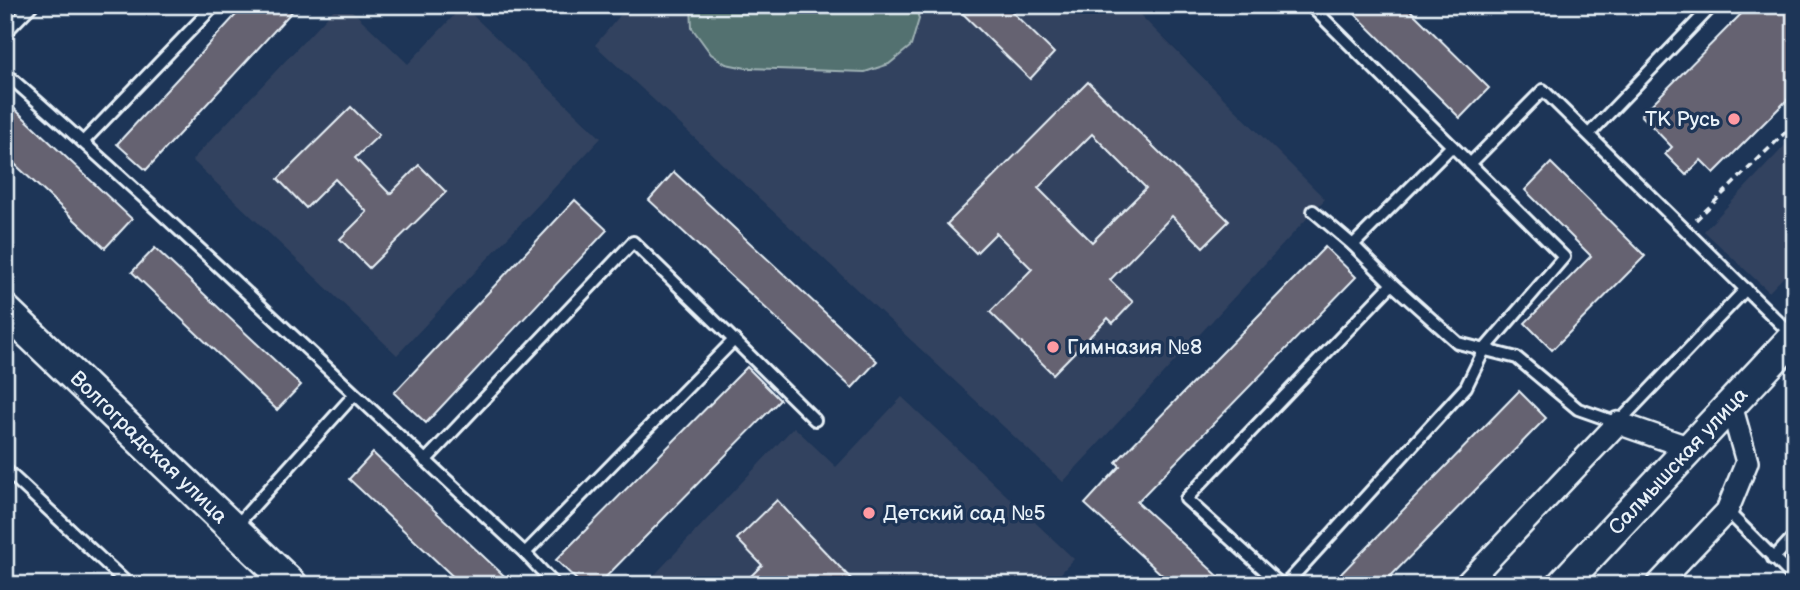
<svg xmlns="http://www.w3.org/2000/svg" width="1800" height="590" viewBox="0 0 1800 590" font-family="'Balsamiq Sans',sans-serif">
<style>
.built{fill:#33425f}
.green{fill:#53716f;stroke:#9eb1b4;stroke-width:2}
.building{fill:#656271;stroke:#e8f1f8;stroke-width:2;fill-rule:evenodd}
.lines{fill:none;stroke-linecap:round;stroke-linejoin:round}
.service-casing{stroke:#e8f1f8;stroke-width:16}
.minor-casing{stroke:#e8f1f8;stroke-width:26}
.secondary-casing{stroke:#e8f1f8;stroke-width:35}
.path{stroke:#e8f1f8;stroke-width:3.5;stroke-dasharray:7 5;stroke-linecap:butt}
.service{stroke:#1d3557;stroke-width:10}
.minor{stroke:#1d3557;stroke-width:21}
.secondary{stroke:#1d3557;stroke-width:30}
.poi-dot{fill:#ff9aa2;stroke:#1d3557;stroke-width:2.5}
.labels{text-anchor:middle;stroke-width:7;stroke-linejoin:round;paint-order:stroke}
.poi-label{font-size:21px;fill:#e8f1f8;stroke:#1d3557;text-anchor:start}
.street-label{font-size:21px;fill:#e8f1f8;stroke:#1d3557}
</style>
<rect width="100%" height="100%" fill="#1d3557"/>
<filter id="ink" filterUnits="userSpaceOnUse"><feTurbulence type="fractalNoise" baseFrequency=".0143" numOctaves="2"/><feDisplacementMap in="SourceGraphic" scale="14" xChannelSelector="R" yChannelSelector="G"/><feConvolveMatrix kernelMatrix="1 2 1 2 8 2 1 2 1" color-interpolation-filters="sRGB"/></filter>
<g filter="url(#ink)">
<!-- built -->
<g class="built">
<polygon points="338,5 346,5 408,64 463,6 601,138 397,355 192,160"/>
<polygon points="629,5 1130,5 1325,199 1063,482 595,45"/>
<polygon points="1795,135 1795,265 1769,292 1704,231"/>
<polygon points="902,397 1074,559 1050,585 645,585 794,427 836,467"/>
</g>
<!-- green -->
<polygon class="green" points="691,5 915,5 919,19 911,46 889,64 865,72 746,68 726,64 711,54 692,28"/>
<!-- building -->
<g class="building">
<polygon points="245,5 298,5 146,170 117,144"/>
<polygon points="954,5 1005,5 1054,53 1030,79"/>
<polygon points="1346,5 1405,5 1489,88 1460,118"/>
<polygon points="1750,5 1795,5 1795,92 1714,173 1701,160 1686,175 1665,154 1672,147 1641,115"/>
<path d="M1088,82L1229,221L1203,247L1172,216L1110,280L1133,302L1113,323L1108,318L1053,374L990,312L1032,269L996,233L976,253L947,224ZM1092,134L1146,188L1092,242L1038,188Z"/>
<polygon points="5,100 132,219 105,248 5,155"/>
<polygon points="351,107 379,135 355,158 390,194 419,165 446,192 369,268 340,239 367,212 335,179 306,208 278,179"/>
<polygon points="1551,163 1645,256 1552,350 1525,323 1591,256 1525,190"/>
<polygon points="674,172 877,361 852,388 649,200"/>
<polygon points="575,200 607,230 426,423 394,393"/>
<polygon points="1325,247 1356,277 1137,502 1228,585 1173,585 1085,504 1120,466 1116,462"/>
<polygon points="155,248 301,385 277,410 132,272"/>
<polygon points="747,367 780,400 598,585 582,585 556,560"/>
<polygon points="1519,391 1546,418 1382,585 1330,585"/>
<polygon points="373,453 514,585 462,585 349,479"/>
<polygon points="777,500 809,535 857,585 742,585 762,565 737,539"/>
</g>
<g class="lines">
<defs>
<g id="service">
<polyline points="5,33 32,5"/>
<path d="M5,73C183,229 352,393 525,553L734,340L633,242L425,461"/>
<polyline points="1589,134 1713,5"/>
<polyline points="83,142 215,5"/>
<polyline points="1452,146 1353,245 1392,284 1458,343 1517,358 1578,409 1618,423 1746,289"/>
<polyline points="1470,164 1543,90 1792,335"/>
<polyline points="1313,211 1353,245"/>
<polyline points="734,340 815,420"/>
<polyline points="5,469 129,585"/>
<polyline points="1727,511 1795,579"/>
<polyline points="235,527 354,395"/>
<polyline points="525,553 555,585"/>
<polyline points="1773,559 1795,535"/>
<polyline points="1281,585 1186,499 1392,284"/>
<polyline points="1285,585 1466,387 1484,350 1564,257 1310,5"/>
</g>
<g id="minor">
<polyline points="1465,585 1618,423 1690,448"/>
<polyline points="1657,585 1727,511 1747,462 1731,405"/>
</g>
<g id="secondary">
<polyline points="5,310 292,585"/>
<polyline points="1562,585 1795,336"/>
</g>
</defs>
<!-- service casing -->
<use href="#service" class="service-casing"/>
<!-- minor casing -->
<use href="#minor" class="minor-casing"/>
<!-- secondary casing -->
<use href="#secondary" class="secondary-casing"/>
<!-- path -->
<polyline class="path" points="1696,220 1795,123"/>
<!-- service -->
<use href="#service" class="service"/>
<!-- minor -->
<use href="#minor" class="minor"/>
<!-- secondary -->
<use href="#secondary" class="secondary"/>
</g>
</g>
<!-- markers -->
<g class="poi-dot">
<circle cx="1734" cy="119" r="7"/>
<circle cx="1053" cy="347" r="7"/>
<circle cx="869" cy="513" r="7"/>
</g>
<g class="labels">
<!-- poi labels -->
<g class="poi-label">
<text x="1720" y="126" text-anchor="end">ТК Русь</text>
<text x="1067" y="354">Гимназия №8</text>
<text x="883" y="520">Детский сад №5</text>
</g>
<!-- street labels -->
<g class="street-label">
<text transform="translate(149 447) rotate(44)" y="7">Волгоградская улица</text>
<text transform="translate(1678 461) rotate(-47)" y="7">Салмышская улица</text>
</g>
</g>
<!-- margin -->
<rect width="1800" height="590" fill="none" stroke="#1d3557" stroke-width="28"/>
<rect x="14" y="14" width="1772" height="562" fill="none" stroke="#e8f1f8" stroke-width="2.5" filter="url(#ink)"/>
</svg>
